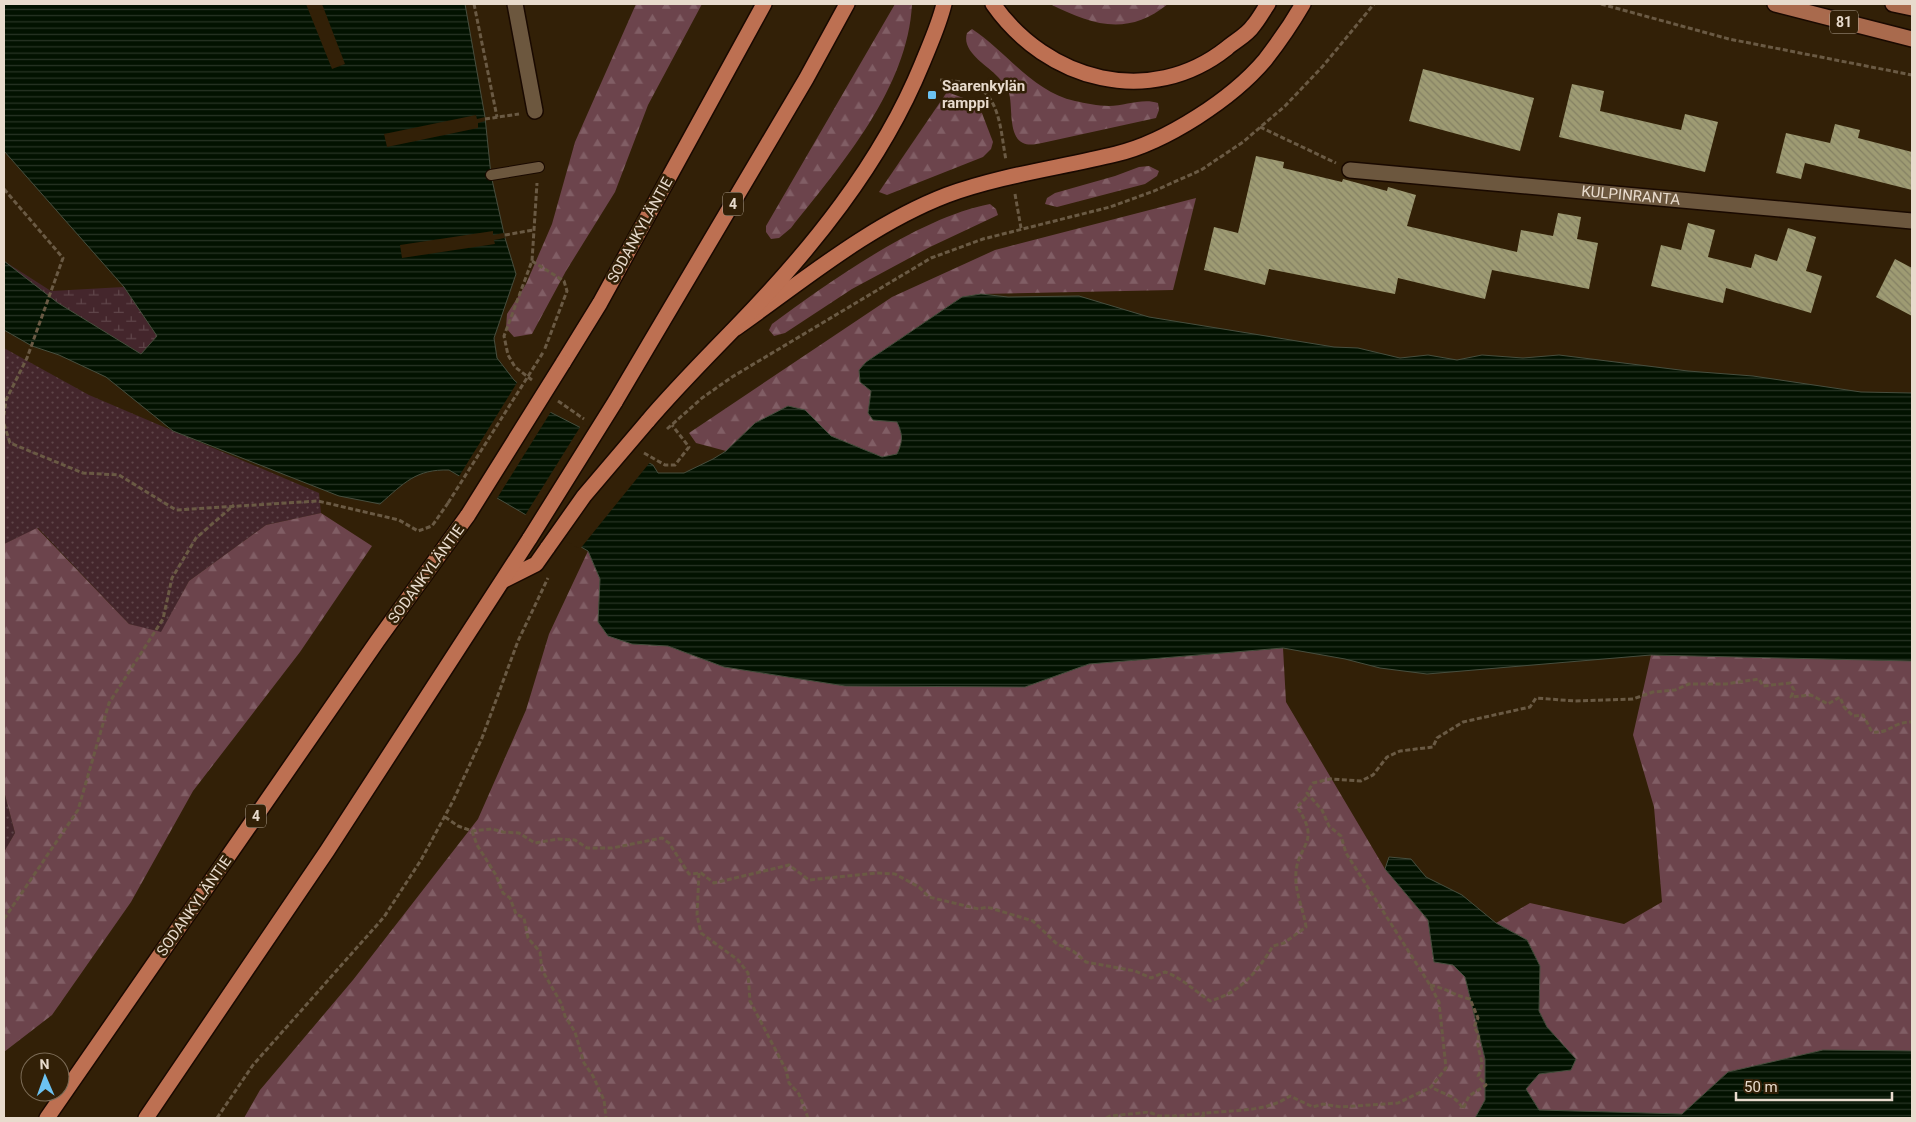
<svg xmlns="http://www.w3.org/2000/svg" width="1916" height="1122" viewBox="0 0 1916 1122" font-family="Roboto,sans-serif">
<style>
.grass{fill:url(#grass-dots)}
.forest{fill:url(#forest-firs)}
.wetland{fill:url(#wetland-marsh)}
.water{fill:url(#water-rules);stroke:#474e3e}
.pier{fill:#322007}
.building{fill:url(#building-back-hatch)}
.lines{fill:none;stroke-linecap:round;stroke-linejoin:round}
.service-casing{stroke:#190900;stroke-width:12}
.minor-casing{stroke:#190900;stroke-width:18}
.primary-casing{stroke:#190900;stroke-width:18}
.trunk-casing{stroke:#190900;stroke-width:18}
.path{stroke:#6a5a44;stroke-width:3;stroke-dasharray:5 2.5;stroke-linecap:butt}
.service{stroke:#6c573e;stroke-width:10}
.minor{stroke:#6c573e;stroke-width:15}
.primary{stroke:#a96a4d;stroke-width:15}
.trunk{stroke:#bd7052;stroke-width:15}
.trunk-bridge-casing{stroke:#190900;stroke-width:18;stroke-linecap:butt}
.path-bridge{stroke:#6a5a44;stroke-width:3;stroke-dasharray:5 2.5;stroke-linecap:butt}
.trunk-bridge{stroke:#bd7052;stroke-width:15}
.poi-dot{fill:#6cc3f2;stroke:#322007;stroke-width:2}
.labels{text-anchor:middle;stroke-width:5;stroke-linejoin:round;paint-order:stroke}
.shield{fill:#322007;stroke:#b1a392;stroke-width:1}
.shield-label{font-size:14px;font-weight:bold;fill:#e8dbcd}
.poi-label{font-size:15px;font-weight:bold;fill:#e8dbcd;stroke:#322007;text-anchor:start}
.street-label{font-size:15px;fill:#e8dbcd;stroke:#322007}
</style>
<defs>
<pattern id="grass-dots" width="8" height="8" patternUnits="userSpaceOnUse" patternTransform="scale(1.25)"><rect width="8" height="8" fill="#44262c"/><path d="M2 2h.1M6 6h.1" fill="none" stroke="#5f4549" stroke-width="1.8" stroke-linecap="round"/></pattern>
<pattern id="forest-firs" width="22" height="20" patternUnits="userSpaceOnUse" patternTransform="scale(1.25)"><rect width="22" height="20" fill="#6c444c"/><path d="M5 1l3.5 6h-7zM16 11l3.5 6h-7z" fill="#815e65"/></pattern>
<pattern id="wetland-marsh" width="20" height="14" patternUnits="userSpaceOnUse" patternTransform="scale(1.25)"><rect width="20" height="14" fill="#44262c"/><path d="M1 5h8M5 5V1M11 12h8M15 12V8" fill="none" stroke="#5f4549"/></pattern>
<pattern id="water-rules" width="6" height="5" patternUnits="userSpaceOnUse" patternTransform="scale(1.25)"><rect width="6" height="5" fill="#021200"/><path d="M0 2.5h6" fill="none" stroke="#273424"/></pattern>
<pattern id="building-back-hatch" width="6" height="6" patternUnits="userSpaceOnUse" patternTransform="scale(1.25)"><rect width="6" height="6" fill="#9e9b73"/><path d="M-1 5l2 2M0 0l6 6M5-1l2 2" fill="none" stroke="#848063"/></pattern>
</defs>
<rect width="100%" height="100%" fill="#322007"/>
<!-- grass -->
<g class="grass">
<polygon points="4,348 89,395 319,493 321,513 266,525 189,581 161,633 129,624 38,528 4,544"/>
<polygon points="4,791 15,833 4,852"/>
</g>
<!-- forest -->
<g class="forest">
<polygon points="636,4 702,4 648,105 615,192 566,271 532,334 514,337 506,328 507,314 526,284 552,224 575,142"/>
<path d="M895,4H912C908,88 841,165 791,228L779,238L771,239L766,232V226Z"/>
<path d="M1050,4H1168C1127,37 1092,25 1050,4Z"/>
<path d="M972,29C1007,52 1032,91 1075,101C1085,103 1098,106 1109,106C1125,106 1142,98 1158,103L1159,110L1156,118L1042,143C1036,144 1029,146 1023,143C1008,136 1013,107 1009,93C1007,88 1002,81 998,77C987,65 961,52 967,33Z"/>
<polygon points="947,92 966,99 980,108 993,142 991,149 983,157 887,195 879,192"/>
<polygon points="1149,166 1159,171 1157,176 1145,184 1057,207 1045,204 1047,198 1055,193 1115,176 1139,167"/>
<path d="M1196,198L1173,290L981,294L962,297L866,362L859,370L860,382L871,391L868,413L873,420L897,422C903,435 903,441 897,454L882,457L831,436L805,410L755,423L726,451L696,443L689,433L892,297L995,250Z"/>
<path d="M990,204L996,209L998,215L930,247L852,289L785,333L774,336L769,330L772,324C829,282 920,217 990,204Z"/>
<polygon points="321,513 372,546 300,652 193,791 131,902 52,1015 4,1052 4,852 15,833 4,791 4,544 37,528 129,624 161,632 189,581 266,525"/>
<polygon points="588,551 600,579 598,622 632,644 668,646 724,667 845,686 1025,687 1089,664 1283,648 1286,702 1385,869 1428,920 1434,961 1453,965 1465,977 1485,1059 1485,1100 1475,1118 244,1118 260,1090 353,980 478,819 526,710 549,634"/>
<polygon points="1651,655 1912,661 1912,1051 1823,1050 1728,1072 1682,1114 1539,1110 1526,1089 1539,1074 1571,1070 1575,1059 1547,1027 1539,1011 1540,966 1527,940 1496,923 1530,903 1624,924 1662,902 1654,807 1633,735"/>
</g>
<!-- wetland -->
<polygon class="wetland" points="4,261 51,291 124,287 157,336 141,354 58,303 4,276"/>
<!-- water -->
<g class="water">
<path d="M4,4H465L485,117L491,175L505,238L516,274L494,338L497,358L514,380L550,412L653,465L658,473H684L713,459L726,451L755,423L788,406L805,410L831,436L882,457L897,454C903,441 903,435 897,422L873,420L868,413L871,391L860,382L859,370L866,362L962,297L981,294L1008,297L1079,296L1149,317L1334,347L1358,348L1400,358L1428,355L1457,360L1482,355L1523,358L1559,355L1688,371L1753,376L1861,392L1912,393V661L1651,655L1427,674L1380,668L1345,659L1283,648L1089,664L1025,687L845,686L724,667L668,646L632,644L608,636L598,622L600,579L588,551L449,470C416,469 404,483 380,504L339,496L173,431L106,377L59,355L32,346L4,330V261L58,303L141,354L157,336L124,287L4,151Z"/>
<polygon points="1389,857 1411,859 1426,877 1462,895 1496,923 1527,940 1540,966 1539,1011 1547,1027 1576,1059 1571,1070 1539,1074 1526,1089 1539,1110 1682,1114 1728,1072 1823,1050 1912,1051 1912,1118 1475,1118 1485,1100 1485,1059 1465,977 1453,965 1434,962 1428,920 1385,869"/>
</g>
<!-- pier -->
<g class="pier">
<polygon points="306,4 322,4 345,64 332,69"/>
<polygon points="476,115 477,119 485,117 485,121 478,123 478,128 387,147 384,134"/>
<polygon points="493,231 493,235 504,233 505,238 494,240 495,244 402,258 400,245"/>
<polygon points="518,381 552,410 496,500 458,478"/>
<polygon points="582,424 651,461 580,549 524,517"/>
</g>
<!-- building -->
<g class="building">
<polygon points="1423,69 1534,98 1520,151 1409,121"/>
<polygon points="1572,84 1604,91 1600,111 1681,130 1685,114 1718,122 1705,172 1559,137"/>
<polygon points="1835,124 1860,130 1858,138 1912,152 1912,190 1805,163 1801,179 1776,173 1786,133 1830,143"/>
<polygon points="1256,156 1284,162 1283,168 1342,182 1343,179 1387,191 1388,187 1416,195 1407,226 1517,252 1521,230 1553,236 1558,213 1581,217 1577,239 1598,243 1589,289 1492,270 1485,299 1398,278 1395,294 1269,269 1265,285 1204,270 1214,227 1238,233"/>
<polygon points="1688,223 1715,230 1708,257 1751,268 1755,254 1777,261 1788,228 1816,237 1806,271 1822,276 1811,313 1726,288 1723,303 1651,286 1661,245 1681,250"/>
<polygon points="1895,259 1912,268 1912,316 1876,297"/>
</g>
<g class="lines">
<defs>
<polyline id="service" points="491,175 539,167"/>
<g id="minor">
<polyline points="515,4 535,111"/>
<path id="s1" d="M1350,170L1912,221"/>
</g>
<g id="primary">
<polyline points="1775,4 1912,39"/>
<polyline points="1893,4 1912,8"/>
</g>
<g id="trunk">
<path d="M993,4C1047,81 1150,109 1227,48C1235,41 1247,35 1253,26C1259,19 1263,11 1268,4"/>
<path d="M736,328C803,281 869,225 947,195C1002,175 1059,168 1116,154C1166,142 1232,99 1265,60C1279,42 1292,23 1303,4"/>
<polyline points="563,363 600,303 764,4"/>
<polyline points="615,402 806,79 847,4"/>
<path d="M647,422C675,389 705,359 735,328C810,251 881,164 922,64C930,44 939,25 944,4"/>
<polyline points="504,580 536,564 548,547"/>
<polyline points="47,1118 378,640 468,515"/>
<polyline points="146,1118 327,851 530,538"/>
</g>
</defs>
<!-- service casing -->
<use href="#service" class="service-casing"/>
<!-- minor casing -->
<use href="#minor" class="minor-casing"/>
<!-- primary casing -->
<use href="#primary" class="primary-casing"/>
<!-- trunk casing -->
<use href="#trunk" class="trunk-casing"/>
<!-- path -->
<g class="path">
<polyline points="474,4 497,117"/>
<polyline points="1601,4 1729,39 1912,75"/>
<path d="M940,80C952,81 965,81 975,86C1001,97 1001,136 1006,160"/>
<polyline points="485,119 519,114"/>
<polyline points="1260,127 1336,163"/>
<polyline points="4,189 63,258 27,358 6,400 4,415"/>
<polyline points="1015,194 1021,228"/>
<polyline points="505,235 533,230"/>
<polyline points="532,261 564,281 567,291 544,351"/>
<polyline points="532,380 515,367 508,355 504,336 532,261 537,183"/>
<polyline points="558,401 584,419"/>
<polyline points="4,424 10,443 83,473 119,475 176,510 318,501 399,520 418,531 432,526 448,503"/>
<polyline points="667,429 702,398 732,377 931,258 983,239 1110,207 1154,191 1201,170 1243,142 1285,106 1323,66 1374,4"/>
<polyline points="644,453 665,465 675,465 689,447 672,425"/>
<path d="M445,817L458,826L472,831L492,829L503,832L519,833L535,843L558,839L575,840L587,848H612L662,838L669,843L689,874L701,873L714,883L789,865L809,880L876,873L895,874L919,887L929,897L979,909L987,907L1033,921L1057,944L1073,951L1086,962L1135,971L1151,978L1165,972C1182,978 1195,991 1210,1001C1240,993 1257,972 1273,946L1284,943L1306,927C1304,912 1297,897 1296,882C1293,844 1324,846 1297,807L1309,795"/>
<polyline points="472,831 477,845 496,875 503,893 510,898 516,914 524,918 528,938 540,952 542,970 561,1003 565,1016 575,1032 584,1063 593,1076 604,1100 606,1118"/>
<polyline points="699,873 697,915 701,933 738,960 748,973 750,1001 786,1070 789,1083 799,1094 808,1118"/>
<polyline points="4,919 78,810 109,703 163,619 172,578 196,538 234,505"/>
<path d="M1430,985C1445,988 1456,996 1470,999L1478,1018L1474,1027L1479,1035C1474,1052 1488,1059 1478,1076L1486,1085L1469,1096L1463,1109C1455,1094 1444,1095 1431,1087"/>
<polyline points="217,1118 253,1065 384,917 421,860 453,801 482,738 518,641 548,578"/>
<polyline points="1106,1118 1110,1116 1149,1112 1159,1116 1179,1116 1205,1113"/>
<path d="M1201,1118L1206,1113C1233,1110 1267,1112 1290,1096L1313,1107L1323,1104L1341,1107L1398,1103L1431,1087L1446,1068L1439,1002L1430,985L1346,853L1341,836L1329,826L1322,810L1307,793L1313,783L1330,779L1361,781L1373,775L1387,757L1400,751L1433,747L1437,738L1463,722L1530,707L1536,698L1575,701L1633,699L1653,692L1675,690L1689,684H1726L1759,679L1763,686L1790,683L1794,690L1791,697L1811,695L1828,704L1840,697L1844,707L1853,716L1863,715L1872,732C1890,734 1892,722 1912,722"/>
</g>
<!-- service -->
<use href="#service" class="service"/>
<!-- minor -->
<use href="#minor" class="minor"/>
<!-- primary -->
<use href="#primary" class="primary"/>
<!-- trunk -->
<use href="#trunk" class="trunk"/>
<defs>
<g id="trunk-bridge">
<polyline points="468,515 563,363"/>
<polyline points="530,538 615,402"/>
<polyline points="548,547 584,496 647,422"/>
</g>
</defs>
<!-- trunk-bridge casing -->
<use href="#trunk-bridge" class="trunk-bridge-casing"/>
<!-- path-bridge -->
<polyline class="path-bridge" points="448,503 544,351"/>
<!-- trunk-bridge -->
<use href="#trunk-bridge" class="trunk-bridge"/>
</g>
<!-- markers -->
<rect class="poi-dot" x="927" y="90" width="10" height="10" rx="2.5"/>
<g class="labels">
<!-- shield labels -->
<g class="shield">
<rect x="1830" y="10.5" width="28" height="23" rx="4"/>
<rect x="723" y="192.5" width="20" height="23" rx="4"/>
<rect x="246" y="804.5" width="20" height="23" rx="4"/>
</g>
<g class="shield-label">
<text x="1844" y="27">81</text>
<text x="733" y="209">4</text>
<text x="256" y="821">4</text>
</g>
<!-- poi labels -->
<g class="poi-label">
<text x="942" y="91">Saarenkylän<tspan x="942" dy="17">ramppi</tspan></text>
</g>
<!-- street labels -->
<g class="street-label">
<text dy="5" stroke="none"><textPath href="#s1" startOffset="282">KULPINRANTA</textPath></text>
<text transform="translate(640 230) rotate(-61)" y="5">SODANKYLÄNTIE</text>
<text transform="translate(426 574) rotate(-54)" y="5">SODANKYLÄNTIE</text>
<text transform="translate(194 906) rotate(-55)" y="5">SODANKYLÄNTIE</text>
</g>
</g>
<!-- border -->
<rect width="1916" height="1122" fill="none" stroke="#e8dbcd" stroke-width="10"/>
<!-- north arrow -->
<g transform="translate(45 1077) rotate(358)"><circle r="24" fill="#322007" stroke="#7b6b56"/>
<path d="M0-4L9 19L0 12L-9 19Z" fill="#6cc3f2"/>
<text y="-8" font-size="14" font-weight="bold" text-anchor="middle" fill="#e8dbcd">N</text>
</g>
<!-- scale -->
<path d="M1736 1092v8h156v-8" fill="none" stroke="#e8dbcd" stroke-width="2.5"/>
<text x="1744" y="1092" font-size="15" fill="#e8dbcd" stroke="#322007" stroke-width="4" paint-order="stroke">50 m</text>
</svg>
